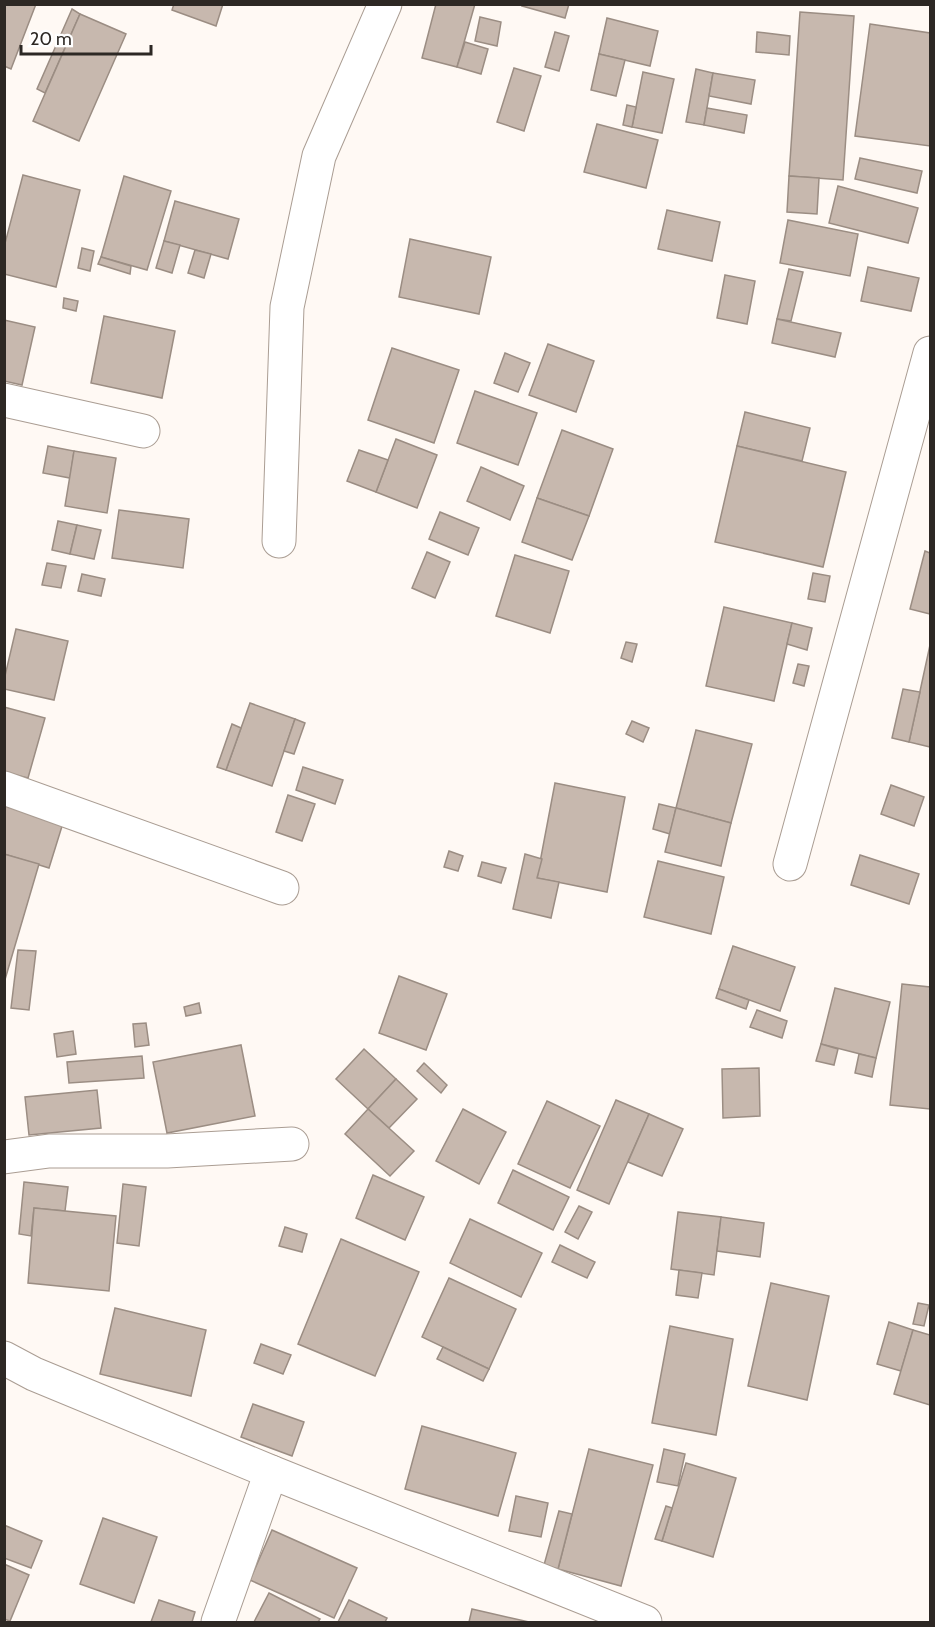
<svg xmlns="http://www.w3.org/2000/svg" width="935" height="1627" viewBox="0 0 935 1627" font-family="Cabin,sans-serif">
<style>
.building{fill:#c7b8ae;stroke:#9b8d83;stroke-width:1.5}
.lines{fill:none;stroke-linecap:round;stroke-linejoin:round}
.street-casing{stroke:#aa9d93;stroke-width:35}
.street{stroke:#fff;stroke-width:33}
</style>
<rect width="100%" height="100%" fill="#fff9f4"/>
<!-- building -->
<g class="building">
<polygon points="4,4 36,4 11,69 4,66"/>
<polygon points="174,4 223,4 216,26 172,10"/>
<polygon points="436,4 475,4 457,67 422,58"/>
<polygon points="523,4 569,4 565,18 522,6"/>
<polygon points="72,9 80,14 45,93 37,89"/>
<polygon points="800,12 854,16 843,180 789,176"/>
<polygon points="80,14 126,34 79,141 33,121"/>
<polygon points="480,17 501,22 497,46 475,41"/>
<polygon points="607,18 658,31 650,66 599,54"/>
<polygon points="870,24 930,33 930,146 855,136"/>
<polygon points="555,32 569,36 559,71 545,67"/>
<polygon points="757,32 790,36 789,55 756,52"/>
<polygon points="465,42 488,49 481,74 457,67"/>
<polygon points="599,54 625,60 616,96 591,90"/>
<polygon points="514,68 541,76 524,131 497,122"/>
<polygon points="696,69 713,73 704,125 686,122"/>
<polygon points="643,72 674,79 662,133 632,127"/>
<polygon points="713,73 755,80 751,104 709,96"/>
<polygon points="627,105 636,107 632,127 623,125"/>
<polygon points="707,108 747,115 744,133 704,125"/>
<polygon points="597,124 658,140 646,188 584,172"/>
<polygon points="860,158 922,171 917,193 855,179"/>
<polygon points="23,175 80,190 56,287 4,274 4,247"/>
<polygon points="124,176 171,191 147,270 101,257"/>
<polygon points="789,176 819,178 817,214 787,212"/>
<polygon points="838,186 918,208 908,243 829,223"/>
<polygon points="175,201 239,219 228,259 164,241"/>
<polygon points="667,210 720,222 712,261 658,249"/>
<polygon points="788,220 858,234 850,276 780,263"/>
<polygon points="410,239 491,257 479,314 399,297"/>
<polygon points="164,241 180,245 172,273 156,268"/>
<polygon points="82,248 94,251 90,271 78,268"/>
<polygon points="195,250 211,254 204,278 188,273"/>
<polygon points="101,257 131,266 130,274 98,264"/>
<polygon points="868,267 919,278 911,311 861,301"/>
<polygon points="789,269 803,272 791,321 777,319"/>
<polygon points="725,275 755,281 747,324 717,318"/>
<polygon points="64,298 78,301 76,311 63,308"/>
<polygon points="104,316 175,331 162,398 91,383"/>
<polygon points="777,319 841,333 835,357 772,343"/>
<polygon points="4,320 35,327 22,385 4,381"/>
<polygon points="548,344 594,361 576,412 529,395"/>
<polygon points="392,348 459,370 434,443 368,420"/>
<polygon points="505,353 530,363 518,392 494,383"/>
<polygon points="475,391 537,413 518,465 457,443"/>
<polygon points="745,412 810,428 802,461 737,446"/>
<polygon points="562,430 613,449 589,516 537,498"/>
<polygon points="396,439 437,455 417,508 376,492"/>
<polygon points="48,446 74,451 70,478 43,473"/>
<polygon points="737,446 846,472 823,567 715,542"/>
<polygon points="359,450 388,460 376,492 347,481"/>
<polygon points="74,451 116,458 107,513 65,506"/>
<polygon points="481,467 524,486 510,520 467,501"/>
<polygon points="537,498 589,516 572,560 522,542"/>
<polygon points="119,510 189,519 183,568 112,558"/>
<polygon points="440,512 479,528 468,555 429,539"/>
<polygon points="58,521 77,525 70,554 52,550"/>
<polygon points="77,525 101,530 94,559 70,554"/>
<polygon points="925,551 930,553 930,614 910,609"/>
<polygon points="427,552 450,562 435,598 412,588"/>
<polygon points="515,555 569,571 550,633 496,616"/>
<polygon points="47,563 66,566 61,588 42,585"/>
<polygon points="813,573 830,576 825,602 808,599"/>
<polygon points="82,574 105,579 101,596 78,591"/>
<polygon points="724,607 792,623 774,701 706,686"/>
<polygon points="792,623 812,628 807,650 787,644"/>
<polygon points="16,629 68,641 54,700 4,689 4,680"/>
<polygon points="626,642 637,644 632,662 621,658"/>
<polygon points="930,645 930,747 909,742"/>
<polygon points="798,664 809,666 804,686 793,683"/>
<polygon points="903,689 920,692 909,742 892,738"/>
<polygon points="250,703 295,719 272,786 226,770"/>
<polygon points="4,707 45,718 28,778 4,772"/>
<polygon points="295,719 305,723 294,754 284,751"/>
<polygon points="632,721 649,728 643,742 626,734"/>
<polygon points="232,724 241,728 226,770 217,767"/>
<polygon points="696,730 752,744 731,823 676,808"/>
<polygon points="303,767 343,780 335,804 296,790"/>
<polygon points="555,783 625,797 607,892 537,878"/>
<polygon points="891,785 924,797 914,826 881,814"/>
<polygon points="288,795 315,804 302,841 276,832"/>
<polygon points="659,804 676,808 670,834 653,829"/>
<polygon points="4,805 63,823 49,868 4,854"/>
<polygon points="676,808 731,823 721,866 665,852"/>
<polygon points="449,851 463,856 458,871 444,867"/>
<polygon points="4,854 39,864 4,983"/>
<polygon points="525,854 542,859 537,878 559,882 551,918 513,909"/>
<polygon points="860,855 919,874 909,904 851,885"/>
<polygon points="658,861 724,877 711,934 644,917"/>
<polygon points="482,862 506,868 501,883 478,876"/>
<polygon points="733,946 795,967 780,1011 719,989"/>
<polygon points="18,950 36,951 29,1010 11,1008"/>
<polygon points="399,976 447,994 426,1050 379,1033"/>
<polygon points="902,984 930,987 930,1109 890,1105"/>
<polygon points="835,988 890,1002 876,1058 821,1044"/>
<polygon points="719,989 749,1000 746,1009 716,998"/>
<polygon points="199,1003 201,1013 186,1016 184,1007"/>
<polygon points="757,1010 787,1021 782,1038 750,1027"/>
<polygon points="146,1023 149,1045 135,1047 133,1024"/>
<polygon points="73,1031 76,1054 57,1057 54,1034"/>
<polygon points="821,1044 838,1049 834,1065 816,1061"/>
<polygon points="241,1045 255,1116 167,1133 153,1062"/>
<polygon points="364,1049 396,1079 368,1109 336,1079"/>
<polygon points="859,1054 876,1058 872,1077 855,1073"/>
<polygon points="142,1056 144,1078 69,1083 67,1062"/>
<polygon points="424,1063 447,1085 441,1093 417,1071"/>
<polygon points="759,1068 760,1116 723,1118 722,1069"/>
<polygon points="396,1079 417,1099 389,1128 368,1109"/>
<polygon points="97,1090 101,1128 29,1135 25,1097"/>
<polygon points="616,1100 649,1114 609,1204 577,1190"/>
<polygon points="547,1101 600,1126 570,1188 518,1164"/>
<polygon points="368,1109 414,1151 390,1176 345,1134"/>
<polygon points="463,1109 506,1132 479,1184 436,1161"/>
<polygon points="649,1114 683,1129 662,1176 628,1162"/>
<polygon points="513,1170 569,1197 553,1230 498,1203"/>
<polygon points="373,1175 424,1197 405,1240 356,1218"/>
<polygon points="24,1182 68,1187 65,1211 34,1208 31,1236 19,1234"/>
<polygon points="123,1184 146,1187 139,1246 117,1243"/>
<polygon points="579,1206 592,1212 578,1239 565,1232"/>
<polygon points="34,1208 116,1216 109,1291 28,1283"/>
<polygon points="678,1212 721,1217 714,1275 671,1269"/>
<polygon points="721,1217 764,1223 760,1257 717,1251"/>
<polygon points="470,1219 542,1253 521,1297 450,1263"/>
<polygon points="285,1227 307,1234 302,1252 279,1246"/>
<polygon points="341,1239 419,1272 375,1376 298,1344"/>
<polygon points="560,1245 595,1262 587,1278 552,1262"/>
<polygon points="679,1270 702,1273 698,1298 676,1295"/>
<polygon points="449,1278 516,1309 489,1369 422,1337"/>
<polygon points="771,1283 829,1296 807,1400 748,1386"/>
<polygon points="918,1303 929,1305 924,1326 913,1324"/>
<polygon points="115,1308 206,1330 191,1396 100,1374"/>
<polygon points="889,1322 913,1330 901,1371 877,1364"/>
<polygon points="670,1326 733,1339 716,1435 652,1423"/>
<polygon points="913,1330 930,1335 930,1405 894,1394"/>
<polygon points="261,1344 291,1355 283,1374 254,1363"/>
<polygon points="443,1347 489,1369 483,1381 437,1359"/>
<polygon points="253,1404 304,1422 292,1456 241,1437"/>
<polygon points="422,1426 516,1453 498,1516 405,1489"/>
<polygon points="589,1449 653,1465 621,1586 558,1569"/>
<polygon points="664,1449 685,1454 678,1486 657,1482"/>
<polygon points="686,1463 736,1478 713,1557 662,1541"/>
<polygon points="516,1496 548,1503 541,1537 509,1531"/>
<polygon points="666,1506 672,1508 662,1541 655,1539"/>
<polygon points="559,1511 572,1514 558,1569 544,1565"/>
<polygon points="103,1518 157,1537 134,1603 80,1584"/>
<polygon points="4,1525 42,1541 31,1568 4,1558"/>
<polygon points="272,1530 357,1568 334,1618 250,1580"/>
<polygon points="4,1564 29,1575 10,1621 4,1619"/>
<polygon points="269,1593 320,1619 318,1622 254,1622"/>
<polygon points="159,1600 195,1612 192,1622 151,1622"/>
<polygon points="349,1600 387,1618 385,1622 338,1622"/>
<polygon points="472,1609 529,1622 469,1622"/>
</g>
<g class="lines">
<defs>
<g id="street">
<polyline points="4,400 143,431"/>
<polyline points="279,541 287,307 319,156 385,4"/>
<polyline points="4,788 282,888"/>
<polyline points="790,864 930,353"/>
<polyline points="4,1157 49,1151 167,1151 292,1144"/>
<polyline points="4,1358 34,1374 271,1472 645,1622"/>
<polyline points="218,1622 271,1472"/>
</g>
</defs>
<!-- street casing -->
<use href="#street" class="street-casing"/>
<!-- street -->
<use href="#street" class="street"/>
</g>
<!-- border -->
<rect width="935" height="1627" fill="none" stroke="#2d2824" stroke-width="12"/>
<!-- scale -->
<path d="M21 45v9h130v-9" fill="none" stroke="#2d2824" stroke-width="3"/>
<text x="30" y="45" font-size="18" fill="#2d2824" stroke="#ffffff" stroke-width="4.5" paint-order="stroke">20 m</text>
</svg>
